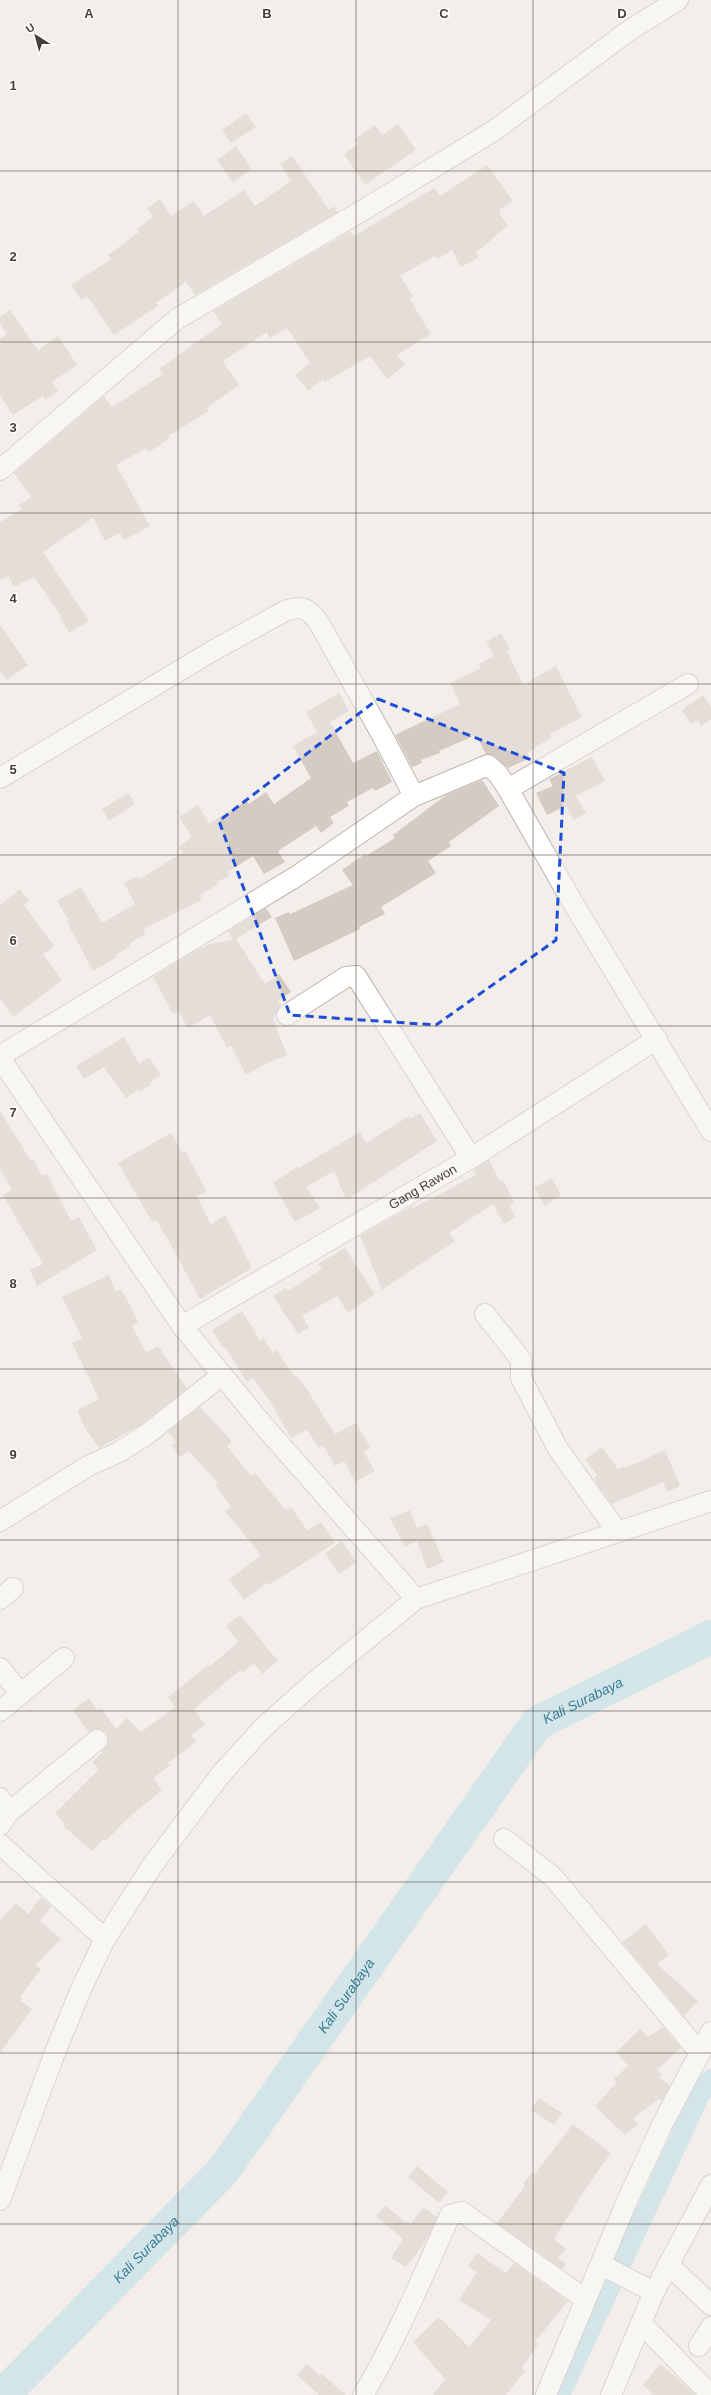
<svg xmlns="http://www.w3.org/2000/svg" width="711" height="2395" viewBox="0 0 711 2395" font-family="Helvetica,sans-serif">
<style>
.lines{fill:none;stroke-linecap:round;stroke-linejoin:round}
.canal{stroke:#addae8;stroke-width:20}
.river{stroke:#addae8;stroke-width:34}
.building{fill:#d6cbc3}
.minor-casing{stroke:#bdb5ad;stroke-width:22}
.minor{stroke:#fff;stroke-width:20}
.marked{fill:none;stroke:#1d4ed8;stroke-width:3;stroke-dasharray:8 5;stroke-linejoin:round}
.grid{fill:none;stroke:#463e38;stroke-width:1;stroke-opacity:0.55}
.labels{text-anchor:middle;stroke-width:3;stroke-linejoin:round;paint-order:stroke}
.street-label{font-size:13px;fill:#463e38;stroke:#fff}
.water-label{font-size:14px;font-style:italic;fill:#397e97;stroke:#fff}
.grid-label{font-size:13px;text-anchor:middle;font-weight:bold;fill:#463e38;stroke:#fff;stroke-width:3;stroke-linejoin:round;paint-order:stroke}
</style>
<rect width="100%" height="100%" fill="#f3eee9"/>
<g class="lines">
<!-- canal -->
<polyline class="canal" points="560,2395 700,2095 711,2079"/>
<!-- river -->
<path class="river" id="s1" d="M3,2395L223,2171L537,1723L711,1637"/>
</g>
<!-- building -->
<g class="building">
<polygon points="246,113 256,127 231,143 222,130"/>
<polygon points="398,124 416,150 365,185 344,154 358,144 355,139 375,125 382,135"/>
<polygon points="236,146 252,169 233,183 217,160"/>
<polygon points="292,156 329,210 334,206 338,212 195,295 186,282 156,303 158,306 114,335 87,296 81,300 71,285 111,259 108,255 139,232 137,229 153,217 147,208 160,199 171,216 194,201 204,216 244,190 255,206 291,181 280,164"/>
<polygon points="487,165 513,201 499,210 501,214 500,215 508,225 476,253 478,258 461,267 452,250 438,259 435,256 400,276 413,296 409,298 431,334 397,355 405,365 387,379 370,356 325,382 323,379 308,391 295,375 310,363 287,328 270,338 267,332 223,361 239,385 207,408 209,411 168,436 170,438 149,452 146,448 116,465 150,526 124,540 120,533 105,541 93,518 43,552 89,621 69,633 60,617 61,616 34,577 14,587 8,576 0,580 0,522 22,509 19,505 31,497 14,473 104,396 112,407 163,374 159,369 222,324 213,311 351,231 354,236 434,188 440,196"/>
<polygon points="10,310 38,350 58,336 77,365 52,382 58,391 45,400 43,396 13,415 0,395 0,339 7,334 0,323 0,317"/>
<polygon points="0,625 28,665 7,680 0,671"/>
<polygon points="501,633 510,649 507,651 523,685 556,666 582,717 550,734 552,737 527,753 530,758 508,768 495,756 486,754 476,735 439,751 440,753 421,760 422,763 412,767 395,735 460,704 450,683 481,668 479,664 494,656 486,642"/>
<polygon points="339,693 349,711 330,722 353,763 377,751 392,782 375,791 373,788 347,802 349,806 330,817 334,823 321,833 316,826 278,851 285,862 264,874 253,856 228,872 229,876 217,882 219,884 200,895 202,900 143,929 146,934 130,943 131,946 116,955 117,957 93,971 67,922 69,921 57,901 81,887 102,923 135,904 124,883 138,876 140,879 183,852 178,847 192,837 179,817 198,805 209,824 246,800 249,804 266,792 274,804 311,778 293,746 317,732 306,712"/>
<polygon points="703,695 711,707 711,719 701,726 698,720 691,724 682,710"/>
<polygon points="592,757 605,781 576,796 586,813 574,820 566,806 547,815 536,793 553,786 549,779"/>
<polygon points="482,780 499,806 449,842 451,846 428,861 436,873 381,907 385,914 359,927 360,929 294,961 275,918 289,912 290,914 353,885 342,870 365,854 366,856 395,838 393,835 446,795"/>
<polygon points="128,793 135,804 109,821 102,809"/>
<polygon points="20,889 29,901 24,905 54,946 43,954 62,980 13,1017 0,998 0,905"/>
<polygon points="266,908 272,917 236,939 265,984 279,974 291,992 278,1001 281,1005 273,1019 287,1055 267,1063 246,1075 231,1046 227,1048 210,1015 188,1028 178,1011 173,1014 153,977 200,948 206,947 206,945 233,940 228,931"/>
<polygon points="124,1037 139,1064 149,1057 161,1075 150,1083 151,1085 139,1092 137,1090 126,1098 104,1067 84,1079 76,1066"/>
<polygon points="0,1111 31,1161 34,1160 42,1176 47,1174 71,1221 79,1217 97,1250 37,1286 30,1270 43,1264 3,1195 12,1190 0,1169"/>
<polygon points="420,1113 437,1141 346,1200 334,1171 306,1187 320,1208 295,1222 273,1183 298,1166 299,1168 360,1132 366,1143 409,1116 410,1119"/>
<polygon points="171,1133 182,1153 185,1151 207,1192 197,1196 211,1225 225,1215 252,1268 200,1299 166,1236 156,1220 152,1222 118,1163"/>
<polygon points="489,1160 500,1182 503,1180 514,1203 509,1206 516,1217 504,1224 493,1204 449,1233 455,1241 382,1290 360,1236 412,1206 413,1208 476,1175 473,1170"/>
<polygon points="552,1178 561,1195 545,1206 534,1188"/>
<polygon points="345,1248 375,1294 348,1313 337,1296 302,1316 309,1328 298,1334 273,1296 286,1288 288,1291 322,1269 318,1264"/>
<polygon points="109,1275 116,1292 120,1289 129,1303 138,1323 132,1326 146,1352 158,1346 187,1388 139,1426 99,1448 85,1428 77,1410 99,1399 72,1343 82,1338 62,1297"/>
<polygon points="242,1311 260,1341 264,1338 273,1353 277,1350 294,1376 296,1375 306,1388 335,1434 356,1423 371,1448 364,1452 375,1471 355,1482 344,1461 335,1466 323,1445 319,1448 307,1430 291,1438 271,1403 253,1378 247,1382 225,1347 223,1348 212,1330"/>
<polygon points="200,1407 232,1441 227,1446 251,1476 255,1473 286,1510 291,1507 307,1530 321,1522 335,1543 290,1572 268,1585 267,1583 244,1600 229,1580 261,1555 225,1511 231,1507 215,1485 218,1483 189,1451 180,1457 172,1445 176,1442 168,1432"/>
<polygon points="602,1447 618,1469 624,1466 625,1468 665,1450 680,1486 667,1492 663,1482 612,1504 599,1487 594,1477 597,1475 585,1459"/>
<polygon points="410,1510 417,1528 427,1524 444,1562 427,1569 417,1541 405,1547 390,1518"/>
<polygon points="342,1541 356,1562 339,1574 325,1553"/>
<polygon points="240,1615 278,1661 262,1674 254,1663 243,1673 240,1670 194,1709 205,1725 191,1735 197,1742 168,1763 170,1765 153,1778 162,1790 126,1820 106,1841 103,1839 92,1851 63,1826 65,1824 55,1813 99,1769 92,1762 102,1753 101,1752 108,1744 106,1732 96,1729 88,1732 73,1710 89,1698 97,1710 101,1708 116,1729 127,1718 141,1732 175,1707 168,1697 208,1665 209,1667 237,1643 237,1640 226,1626"/>
<polygon points="41,1897 51,1906 40,1921 61,1939 36,1965 41,1969 20,1997 22,1998 20,2001 32,2009 0,2053 0,1920 16,1903 28,1914"/>
<polygon points="646,1924 669,1955 657,1964 698,2001 684,2016 622,1942"/>
<polygon points="663,2027 681,2048 657,2070 662,2074 659,2077 670,2086 662,2101 659,2099 633,2118 638,2124 625,2135 595,2106 617,2082 614,2079 628,2066 616,2052 640,2029 648,2037"/>
<polygon points="539,2098 562,2113 554,2125 531,2110"/>
<polygon points="573,2124 611,2153 588,2185 554,2239 566,2249 558,2258 566,2264 562,2269 497,2223 525,2186 523,2184 532,2172 535,2174"/>
<polygon points="417,2166 448,2192 439,2203 408,2177"/>
<polygon points="385,2205 406,2223 407,2221 411,2224 423,2207 437,2217 426,2241 406,2267 391,2258 403,2239 376,2216"/>
<polygon points="477,2253 506,2273 514,2263 568,2301 535,2342 538,2344 522,2368 525,2371 506,2395 433,2395 445,2379 413,2342 439,2317 469,2347 491,2320 459,2300 477,2272 468,2266"/>
<polygon points="307,2364 320,2376 322,2374 346,2395 319,2395 297,2375"/>
<polygon points="660,2364 682,2382 695,2395 654,2395 643,2385"/>
</g>
<g class="lines">
<defs>
<g id="minor">
<polyline points="0,470 177,319 365,209 495,130 627,32 678,0"/>
<path d="M0,778L214,650L285,611C302,605 309,608 319,623L382,735L414,796"/>
<polyline points="508,789 688,684"/>
<polyline points="287,1015 346,977 356,976 471,1158"/>
<polyline points="0,1056 297,876 414,796 488,765 498,774 508,789 573,903 711,1131"/>
<polyline points="0,1058 182,1326 263,1425 416,1599"/>
<polyline points="485,1314 521,1360 521,1378 558,1449 617,1531"/>
<path id="s2" d="M182,1326L471,1158L657,1039"/>
<polyline points="0,1521 88,1466 119,1452 146,1435 222,1375"/>
<polyline points="0,1599 13,1588"/>
<polyline points="0,1668 21,1694"/>
<polyline points="0,1711 64,1658"/>
<polyline points="0,1798 8,1813 0,1825"/>
<polyline points="8,1813 97,1740"/>
<polyline points="504,1839 553,1877 700,2053"/>
<polyline points="0,1844 105,1939"/>
<polyline points="0,2200 54,2055 81,1989 105,1939 152,1866 222,1773 263,1728 312,1684 416,1599 711,1501"/>
<polyline points="602,2265 654,2292"/>
<polyline points="669,2265 711,2305"/>
<polyline points="642,2324 711,2395"/>
<polyline points="699,2346 711,2327"/>
<path d="M363,2395C397,2338 423,2276 450,2215L462,2212L585,2299"/>
<polyline points="546,2395 627,2201 663,2123 711,2032"/>
<polyline points="611,2395 654,2292 711,2185"/>
</g>
</defs>
<!-- minor casing -->
<use href="#minor" class="minor-casing"/>
<!-- minor -->
<use href="#minor" class="minor"/>
</g>
<!-- marked area -->
<path d="M0 0H711V2395H0ZM378,699L564,773L556,940L436,1025L290,1015L219,821Z" fill="#f3eee9" fill-opacity=".55" fill-rule="evenodd"/>
<path class="marked" d="M378,699L564,773L556,940L436,1025L290,1015L219,821Z"/>
<!-- grid -->
<path class="grid" d="M178,0V2395M356,0V2395M533,0V2395M0,171H711M0,342H711M0,513H711M0,684H711M0,855H711M0,1026H711M0,1198H711M0,1369H711M0,1540H711M0,1711H711M0,1882H711M0,2053H711M0,2224H711"/>
<g class="labels">
<!-- street labels -->
<g class="street-label">
<text dy="5" stroke="none"><textPath href="#s2" startOffset="278">Gang Rawon</textPath></text>
</g>
<!-- water labels -->
<g class="water-label">
<text dy="5" stroke="none"><textPath href="#s1" startOffset="912">Kali Surabaya</textPath></text>
<text dy="5" stroke="none"><textPath href="#s1" startOffset="528">Kali Surabaya</textPath></text>
<text dy="5" stroke="none"><textPath href="#s1" startOffset="204">Kali Surabaya</textPath></text>
</g>
</g>
<g class="grid-label">
<text x="89" y="18">A</text>
<text x="267" y="18">B</text>
<text x="444" y="18">C</text>
<text x="622" y="18">D</text>
<text x="13" y="90">1</text>
<text x="13" y="261">2</text>
<text x="13" y="432">3</text>
<text x="13" y="603">4</text>
<text x="13" y="774">5</text>
<text x="13" y="945">6</text>
<text x="13" y="1117">7</text>
<text x="13" y="1288">8</text>
<text x="13" y="1459">9</text>
</g>
<!-- north arrow -->
<g transform="translate(36 36) rotate(324)" stroke="#ffffff" stroke-width="3" paint-order="stroke">
<path d="M0-3L7 15L0 10L-7 15Z" fill="#463e38"/>
<text y="-6" font-size="11" font-weight="bold" text-anchor="middle" fill="#463e38">U</text>
</g>
</svg>
